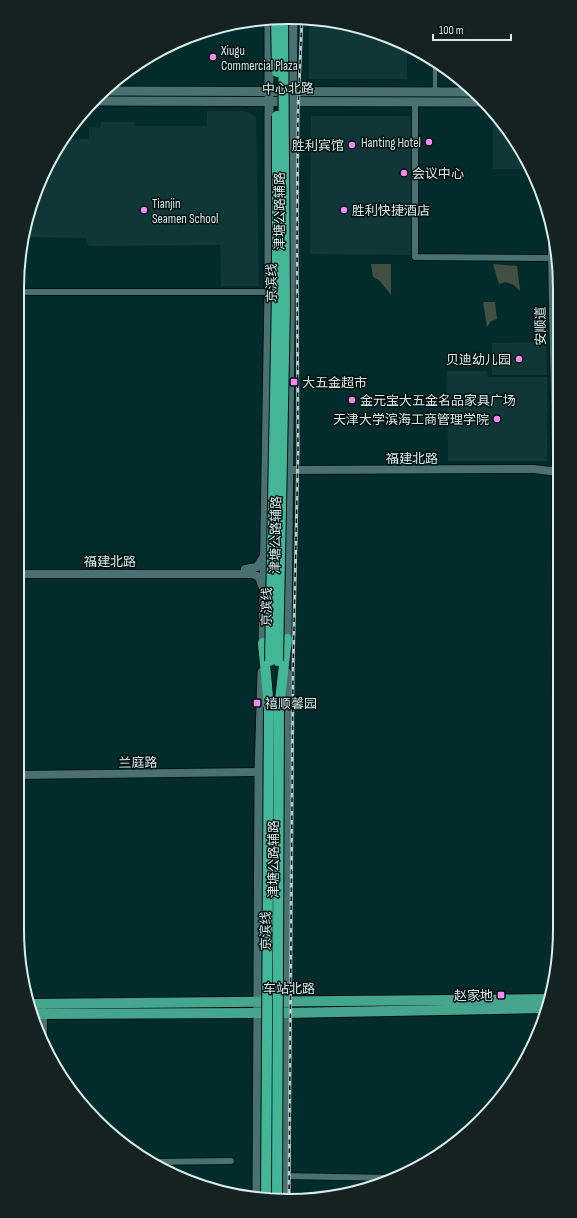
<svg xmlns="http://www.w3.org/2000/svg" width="577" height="1218" viewBox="0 0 577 1218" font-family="'Sofia Sans Condensed','Noto Sans SC',sans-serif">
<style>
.built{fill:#0f3737}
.green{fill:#425041}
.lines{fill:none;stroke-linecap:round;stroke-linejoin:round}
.pedestrian-casing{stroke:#011212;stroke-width:6}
.minor-casing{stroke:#011212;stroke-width:8}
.tertiary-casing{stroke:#011212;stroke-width:10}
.secondary-casing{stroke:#011212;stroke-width:11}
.primary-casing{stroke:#011212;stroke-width:12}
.trunk-casing{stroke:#011212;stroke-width:12}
.pedestrian{stroke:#4a7171;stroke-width:4.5}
.minor{stroke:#4a7171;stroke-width:6}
.tertiary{stroke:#4a7171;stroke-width:8}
.secondary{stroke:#4a7171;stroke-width:9}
.primary{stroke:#46a58e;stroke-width:10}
.trunk{stroke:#44b698;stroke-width:10}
.rail-casing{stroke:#b4cdcc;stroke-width:3}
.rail{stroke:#031111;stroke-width:1.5;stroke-dasharray:4.5;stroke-linecap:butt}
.trunk-bridge-casing{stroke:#011212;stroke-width:12;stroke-linecap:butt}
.trunk-bridge{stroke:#44b698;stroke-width:10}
.poi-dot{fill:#f589ef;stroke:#031111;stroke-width:1.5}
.labels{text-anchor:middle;stroke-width:3;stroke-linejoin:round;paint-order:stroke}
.poi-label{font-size:13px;fill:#d6ebea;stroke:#031111;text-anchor:start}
.street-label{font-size:13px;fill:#d6ebea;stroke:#031111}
.rim{fill:none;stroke:#d6ebea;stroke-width:2}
</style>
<rect width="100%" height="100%" fill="#022c2c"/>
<!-- built -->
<g class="built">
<polygon points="309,19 342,22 393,38 413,50 413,53 407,54 407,79 309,79"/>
<polygon points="207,111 245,111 256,117 259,286 221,286 220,245 89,246 86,238 22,237 38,184 62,139 89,139 89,127 100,128 101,122 135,122 134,126 207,126"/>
<polygon points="493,112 504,123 530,169 493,169"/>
<polygon points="311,116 412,116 412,255 310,254"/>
<polygon points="546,342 547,375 492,375 492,343"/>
<polygon points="447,371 487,371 488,377 547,377 547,461 448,461"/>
</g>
<!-- green -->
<g class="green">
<polygon points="371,264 391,264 391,295 379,280 373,277"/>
<polygon points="493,264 517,266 520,291 514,285 506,282 499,284"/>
<polygon points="483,302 495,302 497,319 491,321 487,327"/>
</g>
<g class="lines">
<defs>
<polyline id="pedestrian" points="435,62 435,92"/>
<g id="minor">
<polyline points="415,102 415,257 552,258"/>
<polyline points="17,292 269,292"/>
<polyline points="44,1041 44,1011"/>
<polyline points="149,1162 231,1161"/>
<polyline points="284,1176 392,1178"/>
</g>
<g id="tertiary">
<path d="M552,233C552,313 556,393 556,473C558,631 556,789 558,947"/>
<polyline points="283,470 534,469 558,472"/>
<polyline points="245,569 257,567 264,556"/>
<polyline points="17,574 252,574 259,577 263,588"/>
<polyline points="17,775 259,772"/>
</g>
<g id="secondary">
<polyline points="103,91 472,92"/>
<polyline points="93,101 483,102"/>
<polyline points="287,646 293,17"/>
<polyline points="263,649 269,292 269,19"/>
<polyline points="257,1196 259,772 262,672"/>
<polyline points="284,1197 287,673"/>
</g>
<g id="primary">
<polyline points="29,1004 550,999"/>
<polyline points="31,1014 285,1013 547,1008"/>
</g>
<g id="trunk">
<polyline points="263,643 269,707"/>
<polyline points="279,708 287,639"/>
</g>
</defs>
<!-- pedestrian casing -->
<use href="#pedestrian" class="pedestrian-casing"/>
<!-- minor casing -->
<use href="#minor" class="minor-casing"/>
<!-- tertiary casing -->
<use href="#tertiary" class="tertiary-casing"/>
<!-- secondary casing -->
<use href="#secondary" class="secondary-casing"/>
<!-- primary casing -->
<use href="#primary" class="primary-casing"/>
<!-- trunk casing -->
<use href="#trunk" class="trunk-casing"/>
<!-- pedestrian -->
<use href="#pedestrian" class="pedestrian"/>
<!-- minor -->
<use href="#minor" class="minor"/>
<!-- tertiary -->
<use href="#tertiary" class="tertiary"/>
<!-- secondary -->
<use href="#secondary" class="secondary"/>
<!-- primary -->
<use href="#primary" class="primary"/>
<!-- trunk -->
<use href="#trunk" class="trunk"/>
<defs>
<polyline id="rail" points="289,1198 293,672 298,452 297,247 298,111 302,18"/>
</defs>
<!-- rail casing -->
<use href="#rail" class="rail-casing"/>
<!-- rail -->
<use href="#rail" class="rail"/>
<defs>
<g id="trunk-bridge">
<polyline points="276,18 277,72"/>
<polyline points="270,661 277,293 277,116"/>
<polyline points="278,661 285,305 283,18"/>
<polyline points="266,1197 269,707"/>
<polyline points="277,1197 279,708"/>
</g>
</defs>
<!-- trunk-bridge casing -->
<use href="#trunk-bridge" class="trunk-bridge-casing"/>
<!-- trunk-bridge -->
<use href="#trunk-bridge" class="trunk-bridge"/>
</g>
<!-- markers -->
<g class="poi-dot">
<circle cx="213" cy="57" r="4"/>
<circle cx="429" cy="142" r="4"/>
<circle cx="352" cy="145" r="4"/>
<circle cx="404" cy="173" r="4"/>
<circle cx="144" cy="210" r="4"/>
<circle cx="344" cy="210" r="4"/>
<circle cx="519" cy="359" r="4"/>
<rect x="290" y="378" width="8" height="8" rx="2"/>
<circle cx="352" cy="400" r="4"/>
<circle cx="497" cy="419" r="4"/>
<rect x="253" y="699" width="8" height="8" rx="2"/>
<rect x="497" y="991" width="8" height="8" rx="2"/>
</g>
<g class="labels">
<!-- poi labels -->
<g class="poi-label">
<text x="221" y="55">Xiugu<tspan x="221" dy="15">Commercial Plaza</tspan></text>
<text x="421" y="147" text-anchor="end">Hanting Hotel</text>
<text x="344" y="150" text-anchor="end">胜利宾馆</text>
<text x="412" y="178">会议中心</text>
<text x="152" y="208">Tianjin<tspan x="152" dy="15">Seamen School</tspan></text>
<text x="352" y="215">胜利快捷酒店</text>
<text x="511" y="364" text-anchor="end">贝迪幼儿园</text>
<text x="302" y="387">大五金超市</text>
<text x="360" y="405">金元宝大五金名品家具广场</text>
<text x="489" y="424" text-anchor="end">天津大学滨海工商管理学院</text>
<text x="265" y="708">禧顺馨园</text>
<text x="493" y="1000" text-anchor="end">赵家地</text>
</g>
<!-- street labels -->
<g class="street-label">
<text transform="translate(288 88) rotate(-1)" y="5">中心北路</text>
<text transform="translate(279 211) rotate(-90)" y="5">津塘公路辅路</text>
<text transform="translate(271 283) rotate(-90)" y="5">京滨线</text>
<text transform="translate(540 326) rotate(-91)" y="5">安顺道</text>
<text x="412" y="463">福建北路</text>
<text transform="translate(275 535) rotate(-89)" y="5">津塘公路辅路</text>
<text x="110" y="566">福建北路</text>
<text transform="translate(266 607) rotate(-89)" y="5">京滨线</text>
<text transform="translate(138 762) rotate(-1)" y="5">兰庭路</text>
<text transform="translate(273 859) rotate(-90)" y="5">津塘公路辅路</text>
<text transform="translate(265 931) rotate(-90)" y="5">京滨线</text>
<text x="289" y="993">车站北路</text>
</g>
</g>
<!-- crop -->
<path d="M0 0H577V1218H0ZM288 24H289A264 264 0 0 1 553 288V930A264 264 0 0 1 289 1194H288A264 264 0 0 1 24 930V288A264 264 0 0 1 288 24Z" fill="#142222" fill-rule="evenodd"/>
<path class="rim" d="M288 24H289A264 264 0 0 1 553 288V930A264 264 0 0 1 289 1194H288A264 264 0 0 1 24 930V288A264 264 0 0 1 288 24Z"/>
<!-- scale -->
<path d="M433 34v6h78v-6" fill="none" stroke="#d6ebea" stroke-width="2"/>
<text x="439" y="34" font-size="12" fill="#d6ebea" stroke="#031111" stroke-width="3" paint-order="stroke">100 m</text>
</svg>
